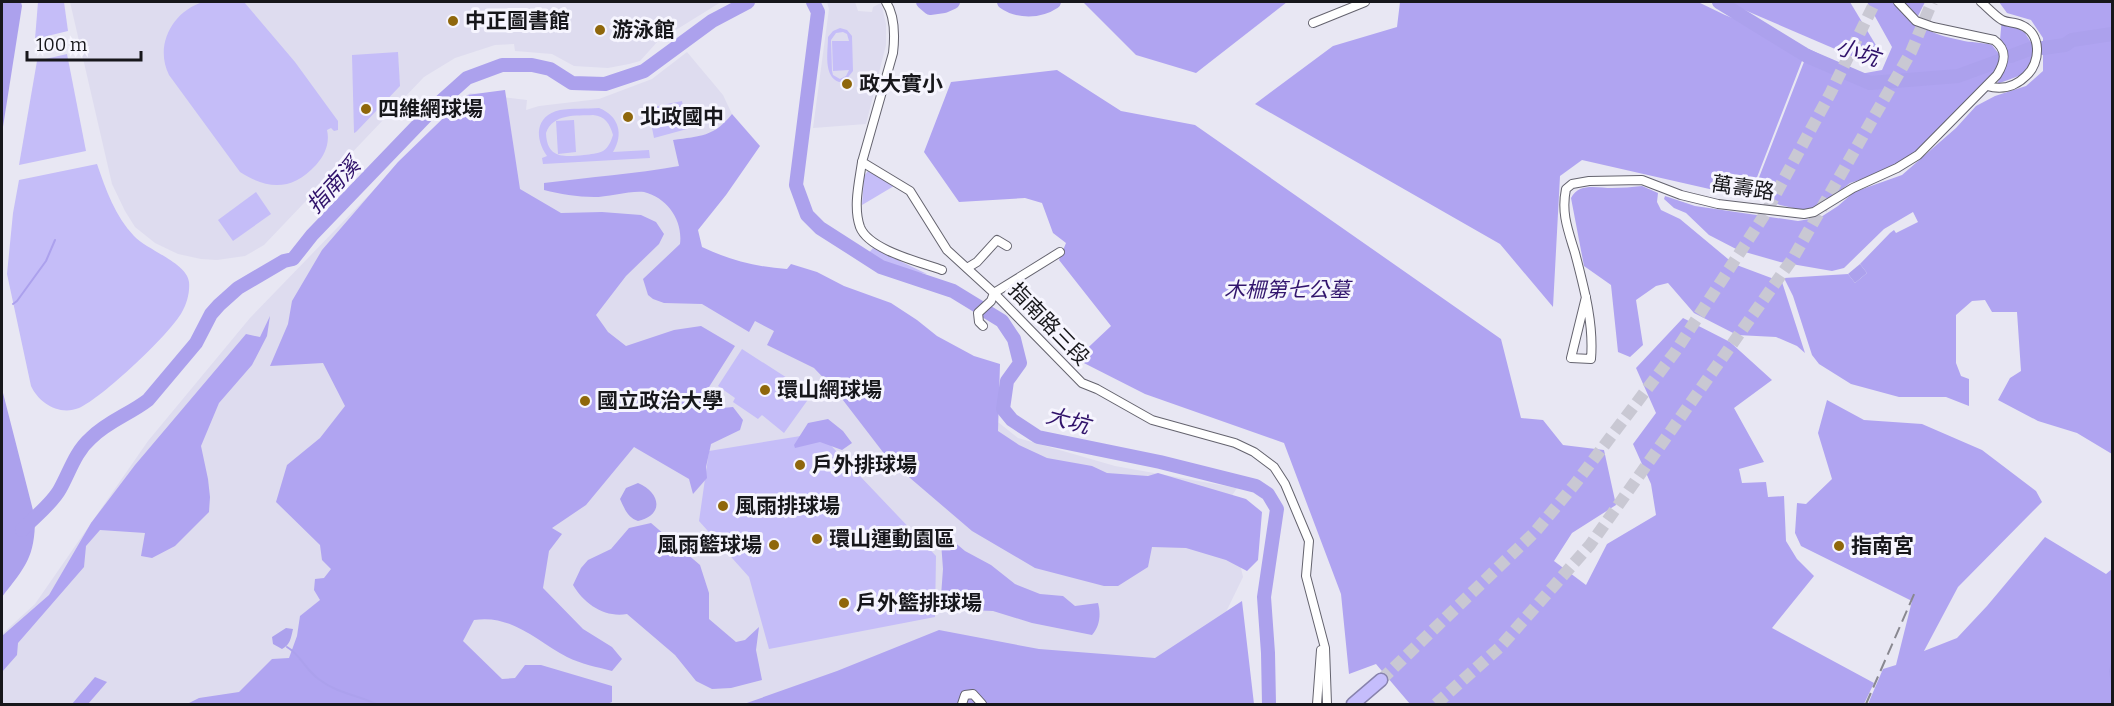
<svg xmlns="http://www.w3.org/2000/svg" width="2114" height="706" viewBox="0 0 2114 706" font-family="Bitter,'Noto Sans TC',serif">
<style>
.built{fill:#dedcef}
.green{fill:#c5bdf8;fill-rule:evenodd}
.forest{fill:#b0a4f1}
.water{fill:#aca1ed}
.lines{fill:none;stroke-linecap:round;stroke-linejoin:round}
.stream{stroke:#aca1ed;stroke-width:2}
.river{stroke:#aca1ed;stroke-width:14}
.highway-tunnel{stroke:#c9c8d3;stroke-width:12;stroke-dasharray:12 6;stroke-linecap:butt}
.minor-casing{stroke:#64636e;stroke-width:10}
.highway-casing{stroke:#8883ad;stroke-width:15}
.minor{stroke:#fff;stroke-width:8}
.highway{stroke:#c5bdfc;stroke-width:12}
.rail{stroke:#898890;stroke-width:2;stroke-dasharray:12 6;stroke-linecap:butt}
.poi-dot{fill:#8f670c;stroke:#f6f5fe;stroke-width:2}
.labels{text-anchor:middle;stroke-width:6;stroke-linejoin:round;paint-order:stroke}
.poi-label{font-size:21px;font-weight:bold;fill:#17171b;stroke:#f6f5fe;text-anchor:start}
.street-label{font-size:21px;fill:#17171b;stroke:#f6f5fe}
.park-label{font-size:21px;font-style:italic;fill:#32156d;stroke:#f6f5fe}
.water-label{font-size:22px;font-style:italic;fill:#30126a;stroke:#f6f5fe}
</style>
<rect width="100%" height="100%" fill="#e8e7f3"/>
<!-- built -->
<g class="built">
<polygon points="70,2 721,2 658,41 640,61 629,64 608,68 574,66 552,54 515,51 514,44 495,45 455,58 424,77 264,245 245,256 217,260 201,259 178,254 155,243 135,227 125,211 112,184"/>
<polygon points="827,2 855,2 858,11 872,12 873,7 881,3 886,24 886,45 866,124 813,128 829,9"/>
<polygon points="687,52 723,95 732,114 725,123 708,135 673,140 680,166 630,175 684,171 687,247 989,415 1018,438 1115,466 1237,488 1200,544 1239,559 1243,577 1195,676 1156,704 2,704 2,634 35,604 148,441 250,318 425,137 470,93 527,100 526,110 539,106 599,99 652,79"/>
</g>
<!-- green -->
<g class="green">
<polygon points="38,2 64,2 68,31 35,39"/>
<path d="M203,2H244L295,62L338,121V130L334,131L331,128L327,130C330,143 325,155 316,165C292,191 268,190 240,172L169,75C154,45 173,11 203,2Z"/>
<path d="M840,28L847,30L852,36L853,71L845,81L839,82C823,76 828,52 828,37L833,31ZM843,32L847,34L849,41H832L833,71L849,70L846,76L840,79L833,75L832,71L831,40L836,33Z"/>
<polygon points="398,52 400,86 356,132 354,133 352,55"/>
<polygon points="67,54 86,151 19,165 37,61"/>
<polygon points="682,101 687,129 654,138 648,108"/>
<path d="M599,108C619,116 624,134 613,152L649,150L650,158L543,164L542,158L547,156C535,139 534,116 560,110C572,108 586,109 599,108ZM593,115C605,116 610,124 613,135C611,141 609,147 603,151C597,154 591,154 584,155C564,157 547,159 546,133C553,113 576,116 593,115Z"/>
<polygon points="574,120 576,152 558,154 556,121"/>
<path d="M97,164C106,190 115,216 134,236C147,250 187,263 189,282C190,292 187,303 182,312C170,334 102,398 79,408C59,416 39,403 31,386L7,274L13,213L19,180Z"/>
<polygon points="868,171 894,186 862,205 864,176"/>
<polygon points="256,192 271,214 233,241 218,220"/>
<path d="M873,248L927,274C905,271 886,266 867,255Z"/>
<polygon points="742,349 812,394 784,433 762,415 758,419 733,402 735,398 718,386"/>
<polygon points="819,433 936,556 935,617 769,649 749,577 699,521 709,451"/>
</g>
<!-- forest -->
<g class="forest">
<polygon points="1083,2 1287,2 1196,73 1136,55"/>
<polygon points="1400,2 1698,2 1725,15 1807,48 1749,198 1582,160 1560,176 1553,307 1500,244 1255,104 1333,46 1397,27"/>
<polygon points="1726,2 1850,2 1877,47 1877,67"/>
<path d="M1867,2H1892C1913,24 1929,34 1960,40C1971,43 1982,42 1992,45L1999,54V65L1992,76L1947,123L1907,159L1885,172L1850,183L1821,206L1806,211L1751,198L1809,49L1860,74L1882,70L1892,47Z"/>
<polygon points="1902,2 1925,2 1918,16"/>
<polygon points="1999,2 2112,2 2112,454 2077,433 2038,421 1998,400 2010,378 2021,371 2017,312 1992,312 1985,300 1972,301 1956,315 1956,363 1961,376 1969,379 1969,406 1946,397 1899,397 1851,384 1819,364 1812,355 1793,296 1784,278 1848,274 1855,283 1867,273 1860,264 1890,233 1894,230 1896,233 1918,222 1913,212 1884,229 1844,268 1832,271 1780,262 1738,250 1709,235 1686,213 1674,208 1664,199 1665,196 1695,206 1798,221 1821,217 1838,206 1854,192 1902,175 1956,128 1976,106 1995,96 2026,86 2043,71 2043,38 2031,20 2007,13"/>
<polygon points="2002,18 2025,33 2034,47 2034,63 2027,73 1997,84 2009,59 2006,49 2000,40"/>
<polygon points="1057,70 1121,111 1195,125 1501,339 1521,418 1543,420 1563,445 1604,450 1616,505 1572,533 1554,561 1586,585 1607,544 1656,515 1651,484 1633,444 1656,413 1636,368 1683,318 1730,342 1772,380 1734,408 1764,462 1739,469 1742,483 1766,482 1768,497 1784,496 1786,541 1797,559 1814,576 1772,628 1874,683 1864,704 1410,704 1376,664 1349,674 1341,594 1284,443 1145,394 1076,359 1111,326 1059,260 1066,243 1053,233 1042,203 1025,198 959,202 924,152 951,82"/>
<path d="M505,90L520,189L561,213L602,212L641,215L656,222L664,234L659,244L626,276L596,315L608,332L626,346L674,330L701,326L735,346L709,387L707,401L722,408L733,407L743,420L740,430L711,444L706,467L707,478L693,494L689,479L634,447L586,505L552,528L562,534L549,551L543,588L583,629L612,647L622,659L612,671C597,667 581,664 567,657C536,641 512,614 474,620L463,641L502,679L515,678L525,665H541L612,686V702L607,704H187L199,698L239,692L272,659L289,658L297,636L300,616L320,600L314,590L315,579L324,578L331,569L322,560L320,545L276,502L287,465L320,438L345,406L323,363L270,366L288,324L292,301L322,250L398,162L467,95Z"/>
<path d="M732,114L760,146L726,195L698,230L702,247C729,260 757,267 787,269L791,264L817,272L844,286L891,303L917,320L937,336L974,356L1000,364L998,431L1019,445L1047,458L1092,466L1107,473L1148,476L1158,473L1246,499L1262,512L1258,560L1247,571L1226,560L1186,548L1152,547L1148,567L1118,586H1104L1035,568L972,531L889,460L836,391L814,368L767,345L774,331L755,321L749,332L702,304L664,303L653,299L648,295L643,279L680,244C683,221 668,198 644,192C633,190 607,197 594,197C577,197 560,194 544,190V183C590,177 635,174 679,166L673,140C700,136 714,137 732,114Z"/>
<path d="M1642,186L1658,193L1657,202L1661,210L1680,219L1734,264L1782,282L1805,353L1797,346L1776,337L1737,335L1694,313L1668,283L1656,286L1636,300L1643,345L1630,357L1618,352L1611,285L1584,266L1571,198C1579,182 1598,188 1612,188C1622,188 1632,187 1642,186Z"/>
<polygon points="270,316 267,336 252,365 219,403 201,446 208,479 210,497 209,512 175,546 152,558 141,556 145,533 100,530 86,546 84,567 18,643 17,655 2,672 2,636 49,595 91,523 135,465 246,334 260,337"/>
<polygon points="1827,400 1864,420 1922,424 1982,450 2036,491 2042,502 1958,587 1924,651 1957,638 1987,606 2045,537 2106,574 2112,569 2112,704 1868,704 1883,669 1896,665 1912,601 1801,546 1795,533 1797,503 1806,504 1832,479 1818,433"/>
<polygon points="828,419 843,431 852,443 842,450 820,442 795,448 794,445 808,423"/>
<path d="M651,523L700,565L709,593V619L736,642L745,640L759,627L756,650L762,680L731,688L712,689L696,681L675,655L627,614C605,618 584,604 573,585L581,568L588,560L611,549L629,528Z"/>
<path d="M946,535L965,551L991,565L1015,584L1040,594L1063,596L1075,606L1098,603C1101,614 1100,626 1092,635L1032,623L993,611L944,609L941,596L943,569L941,542Z"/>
<polygon points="1242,601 1254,704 744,704 837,671 939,630 1039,649 1155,658"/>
<polygon points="95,677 107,682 88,704 72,704"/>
</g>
<!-- water -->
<g class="water">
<polygon points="2,2 21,2 22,6 2,133"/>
<polygon points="1860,264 1867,273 1855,283 1848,274"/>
<path d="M2,389L35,518C35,558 25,567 2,597Z"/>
<path d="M638,483C660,492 665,515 638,521C628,518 624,508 620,499L626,488Z"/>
<path d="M286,628L293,629C291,638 290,645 282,649L273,644L272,637Z"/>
</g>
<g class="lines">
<!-- stream -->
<g class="stream">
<polyline points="13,304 17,301 46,261 55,240"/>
<path d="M287,647C301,655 306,671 320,680C337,693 357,695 376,704"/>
<polyline points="2112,663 2110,671 2112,685"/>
</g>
<!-- river -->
<g class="river">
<polyline points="813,2 818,12 796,185 807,215 820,228 881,267 953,291 1002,321 1014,339 1020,363 1007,381 1003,409 1012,420 1038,437 1160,462 1256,486 1268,494 1277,509 1264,597 1268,653 1269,704"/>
<polyline points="923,2 930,8 944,6 953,2"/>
<path d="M1004,2C1018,12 1039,12 1054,2"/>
<polyline points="1719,2 1807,56 1870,83 1958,76 1999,61"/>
<polyline points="2043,48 2065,45 2072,40 2112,34"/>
<polyline points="2011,56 2030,49"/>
<path d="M22,530C34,517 52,504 60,489C70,471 75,452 91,438C108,421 130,414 148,400L196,343L211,314L219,305L238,288L284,261L293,259L312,235L438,104L467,78L502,65H532L550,69L572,83L605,84L644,71L712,21L748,2"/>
</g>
<!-- highway-tunnel -->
<g class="highway-tunnel">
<polyline points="1381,680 1535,532 1575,484 1675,352 1765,214 1831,92 1875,2"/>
<polyline points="1436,704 1500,647 1590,545 1793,258 1911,52 1932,2"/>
</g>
<defs>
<g id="minor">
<path d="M886,2C895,16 895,36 893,53L862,162L910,191L947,250L994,293L1082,383L1097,389L1152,420L1235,443L1254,452L1274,467L1285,484L1309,541L1306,576L1325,648L1327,704"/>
<path d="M1981,2C1987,7 1995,16 2002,20C2008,23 2015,22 2021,25C2042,33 2041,63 2026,76C2015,87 2001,90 1987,86"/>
<polyline points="1313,23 1365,2"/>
<path d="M862,162C859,183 853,207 860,227C869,250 920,262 942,270"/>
<polyline points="967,268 977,262 997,240 1007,246"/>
<path d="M1586,297L1571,358L1591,359C1594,323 1584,288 1575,253C1568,230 1561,213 1566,189L1572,184L1589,181L1642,180L1681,195L1718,204L1804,214L1814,212L1853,188L1897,168L1918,155L1997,75C2005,62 2008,50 1994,40L1933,27L1916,21L1898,2"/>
<polyline points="983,326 979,322 978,313 991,301 994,293 1060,252"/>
<polyline points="962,704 965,695 973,694 982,704"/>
<polyline points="1317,704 1321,650"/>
</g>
<polyline id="highway" points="1353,704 1381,680"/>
</defs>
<!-- minor casing -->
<use href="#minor" class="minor-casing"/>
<!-- highway casing -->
<use href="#highway" class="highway-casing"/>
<!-- minor -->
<use href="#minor" class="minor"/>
<!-- highway -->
<use href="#highway" class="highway"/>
<!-- rail -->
<polyline class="rail" points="1866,704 1915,592"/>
</g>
<!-- markers -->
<g class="poi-dot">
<circle cx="453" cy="21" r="6"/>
<circle cx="600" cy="30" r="6"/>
<circle cx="847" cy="84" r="6"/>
<circle cx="366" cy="109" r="6"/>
<circle cx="628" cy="117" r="6"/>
<circle cx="765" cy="390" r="6"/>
<circle cx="585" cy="401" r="6"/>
<circle cx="800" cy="465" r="6"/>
<circle cx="723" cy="506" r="6"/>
<circle cx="817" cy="539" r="6"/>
<circle cx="774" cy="545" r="6"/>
<circle cx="1839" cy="546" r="6"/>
<circle cx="844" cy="603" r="6"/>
</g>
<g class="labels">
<!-- poi labels -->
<g class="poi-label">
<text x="465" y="28">中正圖書館</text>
<text x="612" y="37">游泳館</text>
<text x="859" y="91">政大實小</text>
<text x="378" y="116">四維網球場</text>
<text x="640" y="124">北政國中</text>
<text x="777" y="397">環山網球場</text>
<text x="597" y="408">國立政治大學</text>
<text x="812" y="472">戶外排球場</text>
<text x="735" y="513">風雨排球場</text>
<text x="829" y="546">環山運動園區</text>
<text x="762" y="552" text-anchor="end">風雨籃球場</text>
<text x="1851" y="553">指南宮</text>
<text x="856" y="610">戶外籃排球場</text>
</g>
<!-- street labels -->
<g class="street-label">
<text transform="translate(1743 188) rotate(8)" y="7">萬壽路</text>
<text transform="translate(1049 324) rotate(46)" y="7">指南路三段</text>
</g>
<!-- park labels -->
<g class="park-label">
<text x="1287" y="297">木柵第七公墓</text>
</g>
<!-- water labels -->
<g class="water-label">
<text transform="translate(1858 52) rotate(18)" y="8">小坑</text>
<text transform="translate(333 185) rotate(-47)" y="8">指南溪</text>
<text transform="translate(1068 420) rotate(15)" y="8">大坑</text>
</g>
</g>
<!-- border -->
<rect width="2114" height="706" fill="none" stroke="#17171b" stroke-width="6"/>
<!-- scale -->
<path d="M27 51v9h114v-9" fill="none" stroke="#17171b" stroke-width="3"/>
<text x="36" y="51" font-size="18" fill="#17171b" stroke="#f6f5fe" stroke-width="4.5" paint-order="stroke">100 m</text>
</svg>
